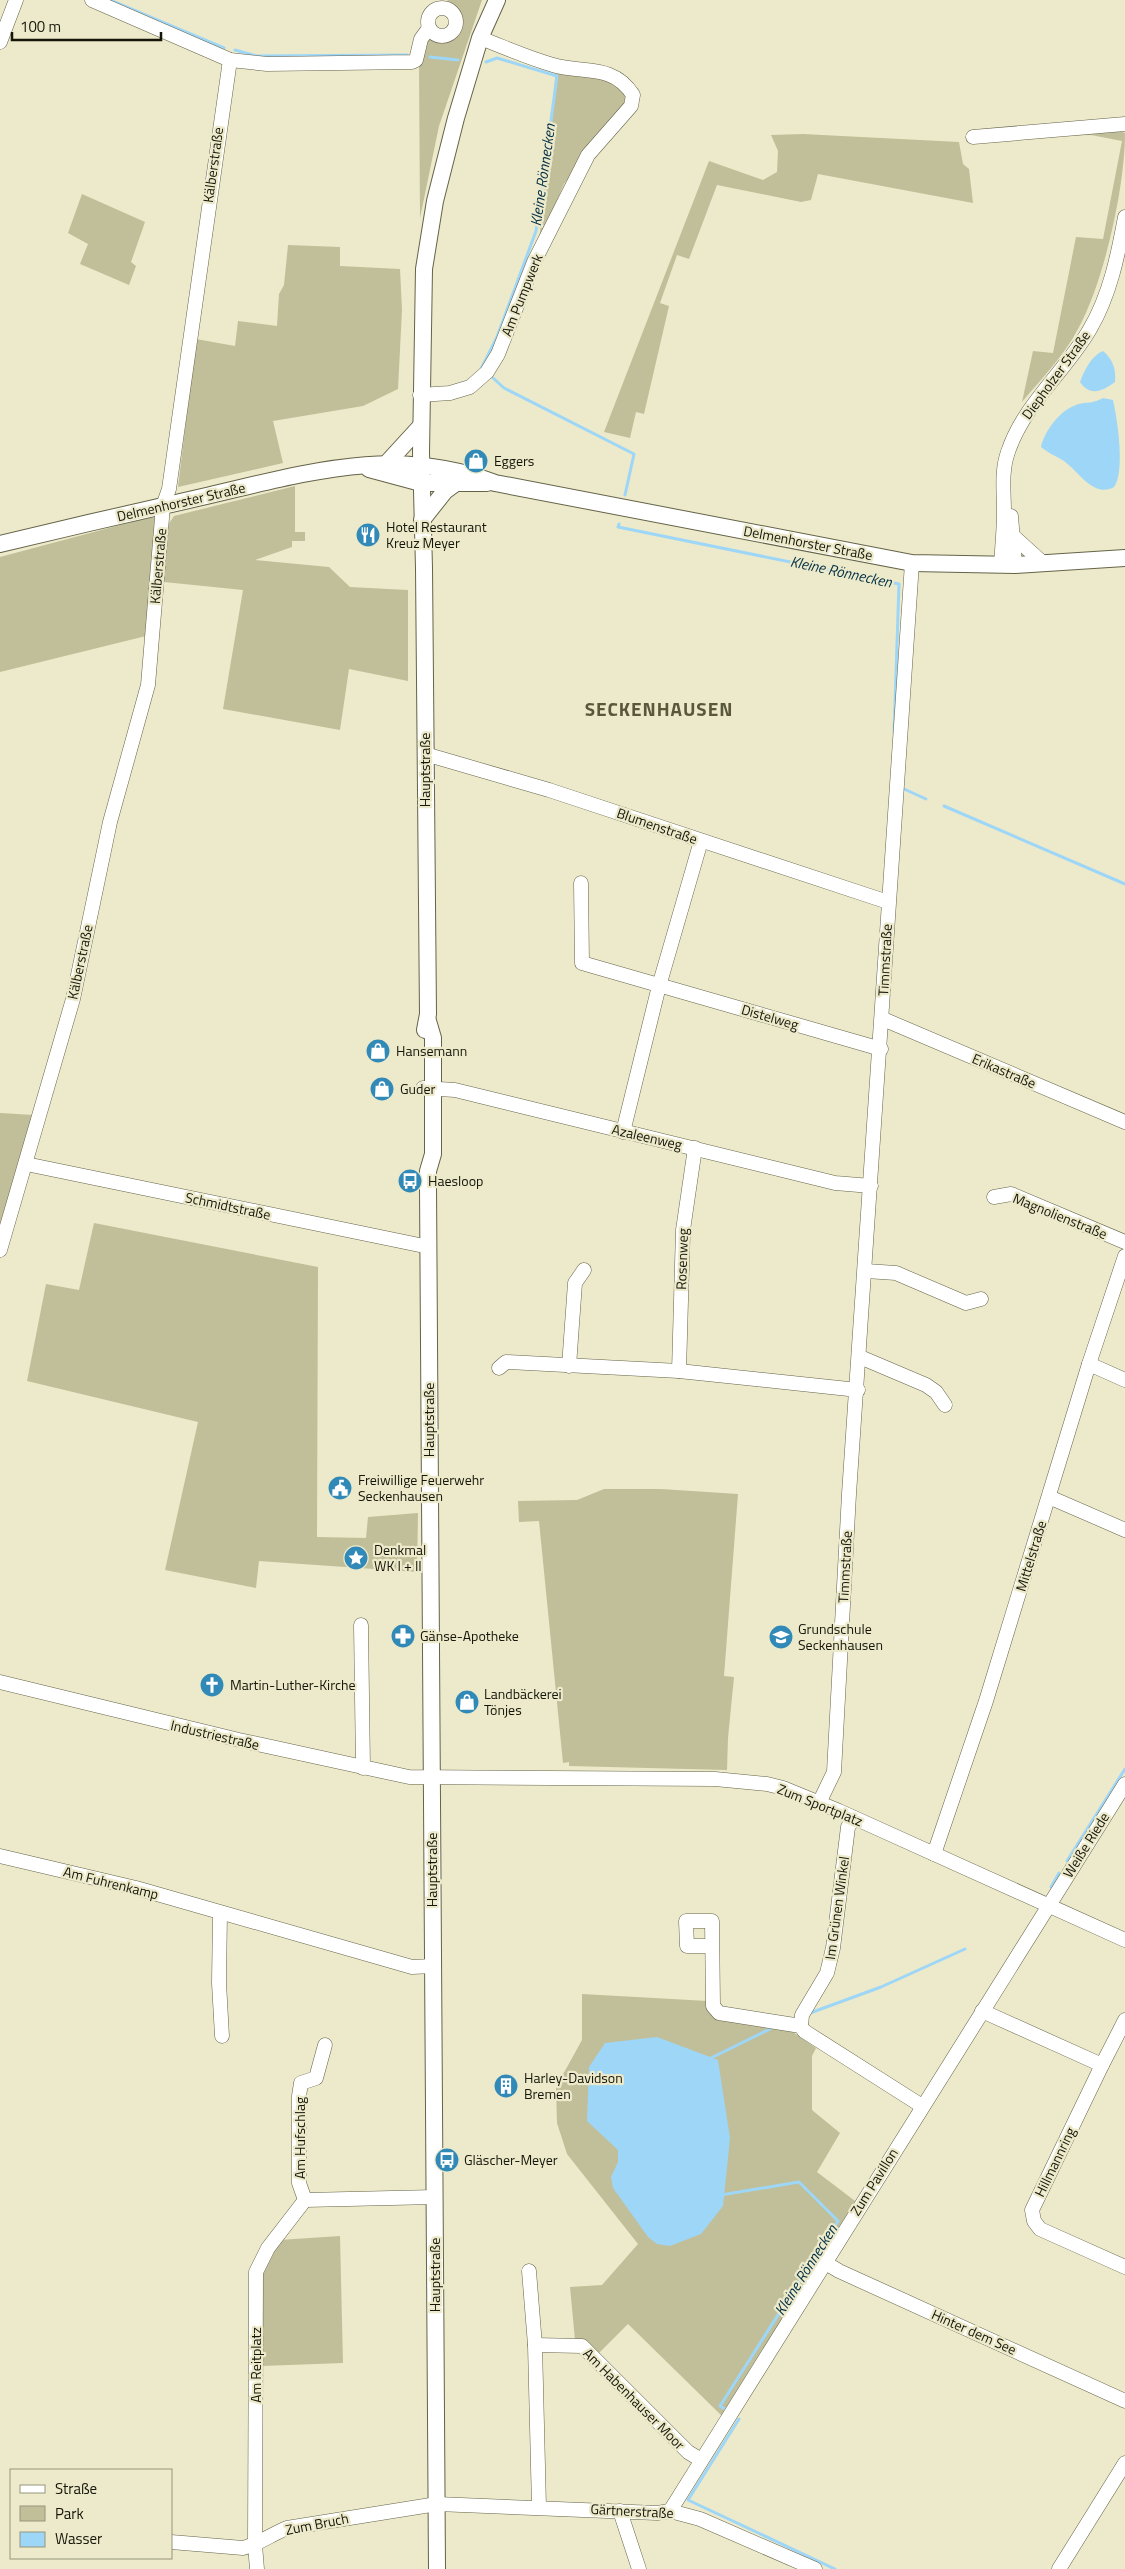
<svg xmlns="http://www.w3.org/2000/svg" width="1125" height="2569" viewBox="0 0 1125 2569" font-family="'Titillium Web',sans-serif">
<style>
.green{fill:#c1bf99}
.water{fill:#9ed6f8}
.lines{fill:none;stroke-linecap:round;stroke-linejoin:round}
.stream{stroke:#9ed6f8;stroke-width:3}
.minor-casing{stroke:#656348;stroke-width:15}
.major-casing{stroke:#656348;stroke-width:18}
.minor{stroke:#fff;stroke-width:14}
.major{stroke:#fff;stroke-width:16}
.labels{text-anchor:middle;stroke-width:4.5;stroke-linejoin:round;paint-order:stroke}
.street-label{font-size:14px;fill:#16150a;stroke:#eceaca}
.poi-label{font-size:14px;fill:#16150a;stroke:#eceaca;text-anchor:start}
.water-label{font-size:15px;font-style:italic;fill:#002e45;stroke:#eceaca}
.district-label{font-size:19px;font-weight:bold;letter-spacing:1px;fill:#5a583c;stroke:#eceaca}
</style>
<rect width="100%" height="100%" fill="#eceaca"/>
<!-- green -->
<g class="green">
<path d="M447,0H482L439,126L420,218L419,65L428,38C445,40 450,41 462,27L461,15Z"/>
<polygon points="557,59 583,64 639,89 613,118 564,184 539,242"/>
<path d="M1117,130L1125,133C1125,187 1104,282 1078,329C1064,356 1041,379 1022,402L1033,351L1053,353L1076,237L1103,239L1122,141L1091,135L1055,136Z"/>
<polygon points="803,134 959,142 963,164 969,169 973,203 818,174 811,200 801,202 717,185 689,259 677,255 660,303 669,306 644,414 636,412 630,438 604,432 709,161 763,180 777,172 778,151 771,135"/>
<polygon points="82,194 145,222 131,262 136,266 129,285 80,264 88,244 68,233"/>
<polygon points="288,245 340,247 340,266 400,269 402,310 398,389 363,406 273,421 283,463 178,487 196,339 235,346 238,321 277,326 279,294 284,285"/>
<polygon points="295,486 295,532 305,532 305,541 292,541 292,547 255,560 329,567 350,587 408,590 408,681 349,669 340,730 223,709 243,590 164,582 168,525 174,516"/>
<polygon points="150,517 155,518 157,527 146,636 0,672 0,557"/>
<polygon points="0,1113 34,1115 0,1233"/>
<polygon points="94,1223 318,1267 317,1537 366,1538 368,1517 418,1513 417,1572 259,1561 256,1588 165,1570 198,1422 27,1381 46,1284 79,1290"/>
<polygon points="604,1489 661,1489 738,1494 724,1676 734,1677 728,1738 727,1770 569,1766 569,1762 563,1763 539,1521 519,1522 518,1501 577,1500"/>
<polygon points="582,1994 708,2001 709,2013 724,2019 787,2028 816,2048 812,2056 812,2110 840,2133 817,2172 855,2201 722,2416 628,2324 598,2354 575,2340 570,2287 602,2285 638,2244 567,2154 557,2123 556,2087 582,2040"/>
<polygon points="340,2236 343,2363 262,2366 260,2270 279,2240"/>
</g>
<!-- water -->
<g class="water">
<path d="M1103,351C1113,360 1116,368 1115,382C1103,391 1090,397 1080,382C1084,371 1091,356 1103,351Z"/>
<path d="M1103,398L1113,400C1118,422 1125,473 1114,487C1109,490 1102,491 1096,488C1083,482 1075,469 1064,461C1056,456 1048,453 1041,447C1044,432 1060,410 1076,405C1087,401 1089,405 1103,398Z"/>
<polygon points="657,2037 718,2060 730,2138 723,2206 701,2234 670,2246 657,2244 648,2237 613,2188 611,2177 618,2162 618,2150 587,2121 589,2067 605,2043"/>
</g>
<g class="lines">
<!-- stream -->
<g class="stream">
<polyline points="110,0 224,48"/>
<polyline points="235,50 257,56 407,55"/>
<polyline points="430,57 458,60"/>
<polyline points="481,369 497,337 536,231 557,76 497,58 486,62"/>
<polyline points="493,378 504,388 634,454 625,495"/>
<polyline points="619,524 618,527 899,584 894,733"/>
<polyline points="904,789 926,799"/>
<polyline points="944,806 1125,884"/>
<polyline points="1067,1861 1125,1769"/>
<polyline points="1051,1887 1059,1873"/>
<polyline points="810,2013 881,1987 965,1949"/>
<polyline points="709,2059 770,2029"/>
<polyline points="721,2195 799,2182 838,2221 720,2406 725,2409"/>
<polyline points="739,2419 688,2500 835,2569"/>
</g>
<defs>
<g id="minor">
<polyline points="92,0 230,60 267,64 412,62 416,60 421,39 429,28"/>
<circle cx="442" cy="22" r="14"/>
<polyline points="0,42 16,0"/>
<polyline points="973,137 1125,124"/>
<path d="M420,395L450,393L470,387L487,372L498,354L534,262L588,155L631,106L633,95C613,63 582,74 553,65C528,58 504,47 480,38"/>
<polyline points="1011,516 1015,565"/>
<polyline points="1012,535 1043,563"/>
<path d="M1001,565C1002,548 1004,530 1004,512C1004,492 1001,471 1008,452C1024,404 1065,372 1090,329C1110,295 1118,255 1125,217"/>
<polyline points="425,754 549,790 888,902"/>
<polyline points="581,883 582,963 881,1049"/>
<polyline points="883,1019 1125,1122"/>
<polyline points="423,1088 455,1090 835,1183 871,1186"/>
<polyline points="623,1132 659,986 701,841"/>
<polyline points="26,1164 429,1247"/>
<polyline points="994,1197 1011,1194 1125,1242"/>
<polyline points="0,1250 73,999 110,822 148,685 163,506 169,489 230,60"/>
<polyline points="866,1271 896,1273 966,1303 981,1299"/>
<polyline points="860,1357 926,1385 936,1392 945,1405"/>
<polyline points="1089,1364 1125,1380"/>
<polyline points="569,1366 575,1283 584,1270"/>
<polyline points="499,1368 506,1362 679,1371 858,1390"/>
<polyline points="679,1371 683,1230 695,1148"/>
<polyline points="1049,1497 1125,1530"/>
<polyline points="361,1625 363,1768"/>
<polyline points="0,1682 239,1740 409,1777 715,1779 767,1784 783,1788 839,1811 1125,1940"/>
<polyline points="819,1803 834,1772 849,1494 912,563"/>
<polyline points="854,1818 848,1827 833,1948 827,1973 802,2015 801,2026 804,2031 922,2106"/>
<polyline points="934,1854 986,1701 1089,1364 1125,1256"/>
<polyline points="0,1856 136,1888 412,1967 433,1966"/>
<polyline points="220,1913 219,1983 222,2036"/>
<polyline points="712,1946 687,1946 686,1921 712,1921 713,2006 719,2013 801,2026"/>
<polyline points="982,2011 1102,2065 1032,2210 1034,2221 1040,2229 1125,2267"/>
<polyline points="1102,2065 1125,2020"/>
<polyline points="305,2200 299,2183 299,2096 301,2083 316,2078 325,2045"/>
<polyline points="305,2200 435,2197"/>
<polyline points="824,2262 839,2271 1125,2401"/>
<polyline points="529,2271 535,2345 539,2507"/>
<polyline points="535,2345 582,2346 688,2452 701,2460"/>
<polyline points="620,2511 639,2569"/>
<polyline points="670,2511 1125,1784"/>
<path d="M171,2542L243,2548C259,2544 272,2534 287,2528L437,2504L657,2513L670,2511L700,2519L815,2569"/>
<polyline points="257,2569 255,2545 256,2272 268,2248 305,2200"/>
<polyline points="1059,2569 1125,2463"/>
</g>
<g id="major">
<polyline points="387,463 420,427"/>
<polyline points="369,469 421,483 487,483"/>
<polyline points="422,520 445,491 456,483"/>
<path d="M0,544C67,528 135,512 202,497C303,474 394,444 495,483L912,563L1015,565L1125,558"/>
<polyline points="428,1021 433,1038 433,1154 428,1171 428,1188 437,2569"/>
<polyline points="425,1030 428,1014 424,568 421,452 424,269 435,201 456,118 480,38 497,0"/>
</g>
</defs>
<!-- minor casing -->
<use href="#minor" class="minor-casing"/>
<!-- major casing -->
<use href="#major" class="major-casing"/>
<!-- minor -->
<use href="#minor" class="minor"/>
<!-- major -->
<use href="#major" class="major"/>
</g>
<!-- icons -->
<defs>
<symbol id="shop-disc" viewBox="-11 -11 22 22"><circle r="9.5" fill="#3089b7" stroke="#eceaca"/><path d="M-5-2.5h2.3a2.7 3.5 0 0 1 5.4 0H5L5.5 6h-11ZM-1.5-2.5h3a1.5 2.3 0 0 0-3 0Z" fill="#fff"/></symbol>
<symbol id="restaurant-disc" viewBox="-11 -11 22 22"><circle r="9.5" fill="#3089b7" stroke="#eceaca"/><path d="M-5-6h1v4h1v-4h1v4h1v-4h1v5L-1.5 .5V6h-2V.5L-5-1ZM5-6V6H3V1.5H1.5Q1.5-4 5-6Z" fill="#fff"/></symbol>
<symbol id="bus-disc" viewBox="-11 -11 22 22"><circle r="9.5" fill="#3089b7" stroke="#eceaca"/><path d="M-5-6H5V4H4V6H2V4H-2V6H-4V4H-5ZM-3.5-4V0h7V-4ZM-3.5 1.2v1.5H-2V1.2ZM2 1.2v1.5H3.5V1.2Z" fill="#fff"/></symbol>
<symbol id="civic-disc" viewBox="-11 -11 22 22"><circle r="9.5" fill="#3089b7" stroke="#eceaca"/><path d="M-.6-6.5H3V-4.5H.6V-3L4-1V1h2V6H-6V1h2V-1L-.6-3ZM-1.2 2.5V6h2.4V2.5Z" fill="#fff"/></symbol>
<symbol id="sight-disc" viewBox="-11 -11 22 22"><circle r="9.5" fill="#3089b7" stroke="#eceaca"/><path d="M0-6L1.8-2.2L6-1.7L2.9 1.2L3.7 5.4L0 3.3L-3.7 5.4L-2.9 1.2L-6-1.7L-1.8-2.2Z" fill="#fff"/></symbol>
<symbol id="pharmacy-disc" viewBox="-11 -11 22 22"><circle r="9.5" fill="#3089b7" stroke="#eceaca"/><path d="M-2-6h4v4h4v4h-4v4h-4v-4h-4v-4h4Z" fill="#fff"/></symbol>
<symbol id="school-disc" viewBox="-11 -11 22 22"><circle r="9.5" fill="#3089b7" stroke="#eceaca"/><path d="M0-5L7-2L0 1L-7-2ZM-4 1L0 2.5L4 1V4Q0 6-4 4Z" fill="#fff"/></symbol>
<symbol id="church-disc" viewBox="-11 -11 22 22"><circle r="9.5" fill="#3089b7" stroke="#eceaca"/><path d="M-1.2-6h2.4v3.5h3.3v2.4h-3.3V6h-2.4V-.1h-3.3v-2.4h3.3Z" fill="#fff"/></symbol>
<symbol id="building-disc" viewBox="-11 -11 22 22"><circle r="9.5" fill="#3089b7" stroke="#eceaca"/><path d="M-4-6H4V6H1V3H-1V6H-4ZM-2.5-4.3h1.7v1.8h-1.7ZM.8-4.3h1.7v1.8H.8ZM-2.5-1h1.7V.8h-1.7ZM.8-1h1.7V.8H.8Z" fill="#fff"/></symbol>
</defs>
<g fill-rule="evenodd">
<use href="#shop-disc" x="462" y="447" width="28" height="28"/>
<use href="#restaurant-disc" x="354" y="521" width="28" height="28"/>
<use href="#shop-disc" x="364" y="1037" width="28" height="28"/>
<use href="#shop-disc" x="368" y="1075" width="28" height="28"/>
<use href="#bus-disc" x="396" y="1167" width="28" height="28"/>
<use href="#civic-disc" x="326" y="1474" width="28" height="28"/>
<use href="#sight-disc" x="342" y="1544" width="28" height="28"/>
<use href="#pharmacy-disc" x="389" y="1622" width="28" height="28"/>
<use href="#school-disc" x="767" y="1623" width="28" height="28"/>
<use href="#church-disc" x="198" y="1671" width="28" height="28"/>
<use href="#shop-disc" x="453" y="1688" width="28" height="28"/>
<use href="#building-disc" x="492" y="2072" width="28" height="28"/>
<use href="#bus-disc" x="433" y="2146" width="28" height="28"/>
</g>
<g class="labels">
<!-- street labels -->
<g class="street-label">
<text transform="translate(213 165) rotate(-82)" y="5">Kälberstraße</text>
<text transform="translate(522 295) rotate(-68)" y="5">Am Pumpwerk</text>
<text transform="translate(1056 375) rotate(-54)" y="5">Diepholzer Straße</text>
<text transform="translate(181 502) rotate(-13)" y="5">Delmenhorster Straße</text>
<text transform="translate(808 543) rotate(11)" y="5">Delmenhorster Straße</text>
<text transform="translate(158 566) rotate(-85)" y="5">Kälberstraße</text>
<text transform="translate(425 770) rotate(-90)" y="5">Hauptstraße</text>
<text transform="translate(657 826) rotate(19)" y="5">Blumenstraße</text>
<text transform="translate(885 960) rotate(-87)" y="5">Timmstraße</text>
<text transform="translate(80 962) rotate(-78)" y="5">Kälberstraße</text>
<text transform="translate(770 1017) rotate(16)" y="5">Distelweg</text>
<text transform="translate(1004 1071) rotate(23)" y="5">Erikastraße</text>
<text transform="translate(647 1137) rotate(13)" y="5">Azaleenweg</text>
<text transform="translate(228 1206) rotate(12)" y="5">Schmidtstraße</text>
<text transform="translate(1060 1216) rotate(22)" y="5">Magnolienstraße</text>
<text transform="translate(682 1259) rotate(-88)" y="5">Rosenweg</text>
<text transform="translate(429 1420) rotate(-90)" y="5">Hauptstraße</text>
<text transform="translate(1031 1556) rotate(-73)" y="5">Mittelstraße</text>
<text transform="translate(845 1567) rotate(-87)" y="5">Timmstraße</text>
<text transform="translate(215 1735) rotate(13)" y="5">Industriestraße</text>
<text transform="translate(820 1805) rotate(22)" y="5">Zum Sportplatz</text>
<text transform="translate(1086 1845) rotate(-58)" y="5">Weiße Riede</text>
<text transform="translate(432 1870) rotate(-90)" y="5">Hauptstraße</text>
<text transform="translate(111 1883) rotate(14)" y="5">Am Fuhrenkamp</text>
<text transform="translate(837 1908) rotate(-82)" y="5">Im Grünen Winkel</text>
<text transform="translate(300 2138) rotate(-90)" y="5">Am Hufschlag</text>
<text transform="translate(1055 2162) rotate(-64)" y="5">Hillmannring</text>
<text transform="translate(874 2182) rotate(-58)" y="5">Zum Pavillon</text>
<text transform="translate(435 2275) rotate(-90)" y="5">Hauptstraße</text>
<text transform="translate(974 2332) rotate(24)" y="5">Hinter dem See</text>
<text transform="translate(256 2365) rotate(-90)" y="5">Am Reitplatz</text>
<text transform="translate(634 2399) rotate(45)" y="5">Am Habenhauser Moor</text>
<text transform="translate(632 2511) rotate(3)" y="5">Gärtnerstraße</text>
<text transform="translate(317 2524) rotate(-11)" y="5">Zum Bruch</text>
</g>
<!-- poi labels -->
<g class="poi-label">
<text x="494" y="466">Eggers</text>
<text x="386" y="532">Hotel Restaurant<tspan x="386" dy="16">Kreuz Meyer</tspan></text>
<text x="396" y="1056">Hansemann</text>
<text x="400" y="1094">Guder</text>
<text x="428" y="1186">Haesloop</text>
<text x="358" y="1485">Freiwillige Feuerwehr<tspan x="358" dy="16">Seckenhausen</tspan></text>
<text x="374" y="1555">Denkmal<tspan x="374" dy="16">WK I + II</tspan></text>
<text x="798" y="1634">Grundschule<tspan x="798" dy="16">Seckenhausen</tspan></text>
<text x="420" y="1641">Gänse-Apotheke</text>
<text x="230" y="1690">Martin-Luther-Kirche</text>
<text x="484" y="1699">Landbäckerei<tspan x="484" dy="16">Tönjes</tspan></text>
<text x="524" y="2083">Harley-Davidson<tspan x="524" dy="16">Bremen</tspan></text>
<text x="464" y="2165">Gläscher-Meyer</text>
</g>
<!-- water labels -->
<g class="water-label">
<text transform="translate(543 175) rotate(-82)" y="5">Kleine Rönnecken</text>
<text transform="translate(841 572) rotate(12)" y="5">Kleine Rönnecken</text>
<text transform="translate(806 2270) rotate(-58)" y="5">Kleine Rönnecken</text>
</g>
<!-- district labels -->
<g class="district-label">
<text x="659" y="716">SECKENHAUSEN</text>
</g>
</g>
<!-- legend -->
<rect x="10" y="2469" width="162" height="90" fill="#eceaca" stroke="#96957d"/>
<rect x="20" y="2485" width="25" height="8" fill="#ffffff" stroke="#96957d"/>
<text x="55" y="2494" font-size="15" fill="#16150a">Straße</text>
<rect x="20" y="2506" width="25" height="15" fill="#c1bf99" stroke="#96957d"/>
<text x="55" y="2519" font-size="15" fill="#16150a">Park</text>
<rect x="20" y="2532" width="25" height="15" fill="#9ed6f8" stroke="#96957d"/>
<text x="55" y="2544" font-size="15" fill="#16150a">Wasser</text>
<!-- scale -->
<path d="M12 32v8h149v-8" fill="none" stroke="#16150a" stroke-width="2.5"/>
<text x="20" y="32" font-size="15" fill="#16150a" stroke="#eceaca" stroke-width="4" paint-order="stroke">100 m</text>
</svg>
